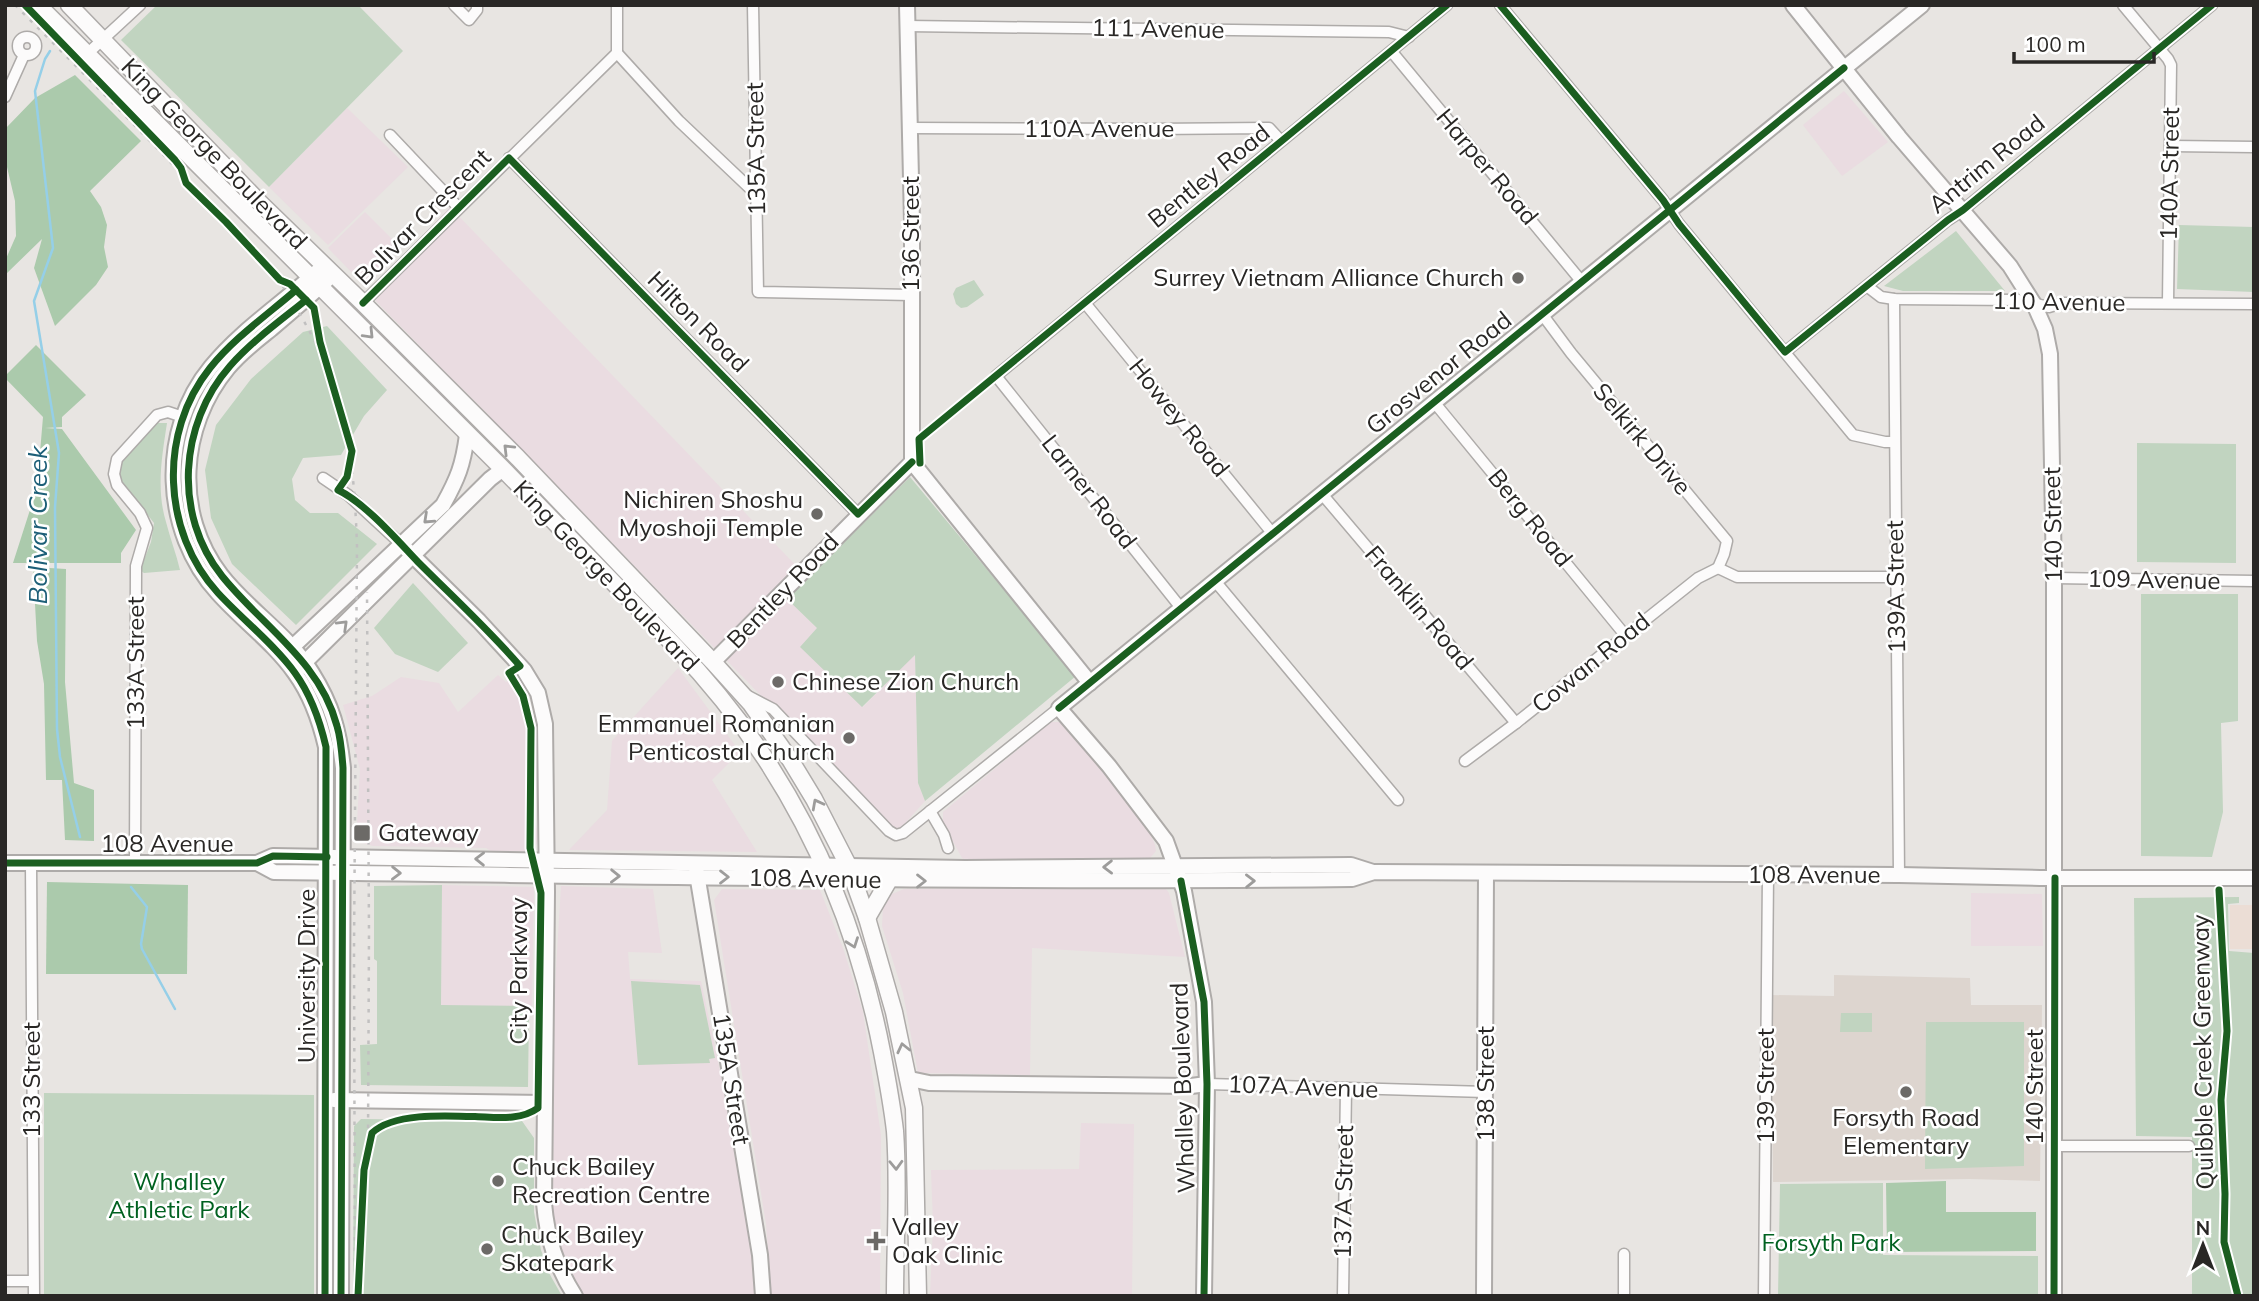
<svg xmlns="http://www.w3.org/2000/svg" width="2259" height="1301" viewBox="0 0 2259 1301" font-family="Mulish,sans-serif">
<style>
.commercial{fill:#eadce1}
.industrial{fill:#ebddd5}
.built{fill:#ddd5cf}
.green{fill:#c1d4c0}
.forest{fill:#abcaac}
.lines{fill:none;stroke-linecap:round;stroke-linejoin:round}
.stream{stroke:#95cfe8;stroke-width:2.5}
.street-casing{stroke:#aeaba9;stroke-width:13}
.secondary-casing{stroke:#aeaba9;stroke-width:18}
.primary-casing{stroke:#aeaba9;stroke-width:19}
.street{stroke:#fcfbfb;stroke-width:10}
.secondary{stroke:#fcfbfb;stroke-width:14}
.primary{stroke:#fcfbfb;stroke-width:16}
.rail{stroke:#c1c0c0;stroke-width:2.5;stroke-dasharray:3.5 7;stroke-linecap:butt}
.cycleway-casing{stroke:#fff;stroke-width:11}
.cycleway{stroke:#1b5e20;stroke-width:7}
.oneway{stroke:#9d9c9b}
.poi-dot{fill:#6c6a67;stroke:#fff;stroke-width:2.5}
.labels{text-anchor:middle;stroke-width:5;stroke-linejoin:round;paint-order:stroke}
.street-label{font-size:24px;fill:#292725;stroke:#fff}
.poi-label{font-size:24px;fill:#292725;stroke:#fff;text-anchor:start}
.park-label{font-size:24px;fill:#006120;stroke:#fff}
.water-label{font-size:26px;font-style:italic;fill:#1d5f78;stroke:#fff}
</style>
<rect width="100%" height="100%" fill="#e8e5e2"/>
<!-- commercial -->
<g class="commercial">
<polygon points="1844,91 1888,142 1842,176 1803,125"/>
<polygon points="347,108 408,167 328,245 269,187"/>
<polygon points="450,207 808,578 787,599 817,628 863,707 915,654 918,783 925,801 901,828 890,828 367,292"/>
<polygon points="365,212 400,247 363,284 328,248"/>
<polygon points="678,668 740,752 712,780 757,852 569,850 607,810 612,741"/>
<polygon points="498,675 506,682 514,678 522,680 530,699 529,704 535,729 535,823 539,835 537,844 527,851 491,851 486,848 373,846 356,841 360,769 343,705 372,696 401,677 439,683 458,712"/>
<polygon points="1051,722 1061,722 1073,732 1138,815 1149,831 1155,845 1156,851 1150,858 971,863 962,858 943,823 943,812"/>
<polygon points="442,885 534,887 532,1006 441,1006"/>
<polygon points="561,886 653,889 662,953 628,952 630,979 701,981 722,1080 755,1274 756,1296 583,1296 568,1273 561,1257 554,1226 553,1214 554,1002"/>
<polygon points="1160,887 1166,889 1169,893 1185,957 1032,948 1030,1075 918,1073 903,993 882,926 883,906 892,894 904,889"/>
<polygon points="722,889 820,890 843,948 863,1012 881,1135 880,1296 771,1296 766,1224 714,900"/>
<polygon points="1971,893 2042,894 2043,946 1971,946"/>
<polygon points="1081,1123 1134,1124 1132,1296 930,1296 933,1225 931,1170 1079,1169"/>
</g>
<!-- industrial -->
<rect class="industrial" x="2230" y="905" width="24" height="44"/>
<!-- built -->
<polygon class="built" points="1834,975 1970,978 1971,1005 2042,1005 2040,1181 1969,1179 1773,1182 1771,995 1834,996"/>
<!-- green -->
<g class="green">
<polygon points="157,5 358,5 403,51 269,187 121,40"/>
<polygon points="2179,225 2254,227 2254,292 2177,289"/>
<polygon points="1956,231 2005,291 1903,291 1884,286"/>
<polygon points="974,280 984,295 967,307 961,308 956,304 953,294 956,288"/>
<polygon points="327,326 387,390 364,416 341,455 303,458 292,479 295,500 310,513 338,513 377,544 296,625 232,564 211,518 205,470 216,425 251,379 303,332"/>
<path d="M157,423H167C162,456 156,489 166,522C170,538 176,553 180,570L144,573L140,570L151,542L154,523L119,478L121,460Z"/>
<polygon points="2137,443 2236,444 2236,563 2137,562"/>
<polygon points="910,477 1076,676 925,801 918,783 915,655 862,707 800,647 817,628 787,599"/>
<polygon points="413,583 468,643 438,672 395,654 374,628"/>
<polygon points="2141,594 2238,594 2238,721 2221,723 2223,812 2212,857 2141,856"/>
<polygon points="442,885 441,1005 532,1006 529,1011 528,1087 361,1085 360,1045 377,1044 377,961 374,959 374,886"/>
<polygon points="2239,897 2239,903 2228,904 2229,951 2254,953 2254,1296 2192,1296 2192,1137 2136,1136 2134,898"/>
<polygon points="631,981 700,985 715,1058 709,1059 710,1063 638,1065"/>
<polygon points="1841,1013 1872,1013 1872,1032 1840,1032"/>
<polygon points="1926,1022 2024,1022 2024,1166 1925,1169"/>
<polygon points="44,1093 314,1095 314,1296 44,1296"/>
<polygon points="361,1119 522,1121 534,1138 534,1212 541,1250 549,1273 562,1296 353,1296 354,1126"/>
<polygon points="1883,1183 1883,1255 2038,1256 2038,1296 1778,1296 1780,1184"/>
</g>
<!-- forest -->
<g class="forest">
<polygon points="75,75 141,141 90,191 101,207 107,225 104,247 108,267 96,285 55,326 34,268 42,239 5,275 5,261 16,236 15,201 7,167 6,128 35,98"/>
<polygon points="36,345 86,395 62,417 62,427 45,428 62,429 136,530 121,553 121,563 13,563 37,488 43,417 5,378 5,376"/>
<polygon points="33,567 66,569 65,682 74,783 94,790 94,841 65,840 62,780 46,780 44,684 37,641"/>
<polygon points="47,882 188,885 187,974 46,974"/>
<polygon points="1946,1181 1946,1212 2036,1212 2036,1251 1887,1252 1886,1183"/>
</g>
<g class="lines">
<!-- stream -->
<g class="stream">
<polyline points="50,51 45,59 35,91 53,248 34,301 59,453 55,507 57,729 60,757 80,837"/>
<polyline points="131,887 147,907 141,944 142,949 175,1009"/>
</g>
<defs>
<g id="street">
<polyline points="454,5 469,20 477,10 477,5"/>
<polyline points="753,5 758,292 911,295"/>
<polyline points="1500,5 1663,200 1679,224 1853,435 1885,442 1894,442"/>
<polyline points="2123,5 2168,59 2171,65 2168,303"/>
<polyline points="907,26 1389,32 1409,37"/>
<circle cx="27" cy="46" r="9"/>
<polyline points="1392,52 1582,282"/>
<polyline points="617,53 679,121 757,195"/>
<polyline points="87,54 140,5"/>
<polyline points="5,97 24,55"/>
<polyline points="910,128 1153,129 1269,128 1281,141"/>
<polyline points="390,135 459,208"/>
<polyline points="2171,146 2254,147"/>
<polyline points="509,158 858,514"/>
<polyline points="1868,287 1881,297 1894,299 2018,300 2049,307 2062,303 2254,304"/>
<polyline points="1894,299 1899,875"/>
<polyline points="363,303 617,53 617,5"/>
<polyline points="1085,303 1273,534"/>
<polyline points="1542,314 1571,353 1727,541 1724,554 1718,568"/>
<polyline points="1785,352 1948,220 1963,210 2212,5"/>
<polyline points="1434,402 1625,635"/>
<polyline points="323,478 348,495 401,544"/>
<polyline points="1322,494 1516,723"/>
<polyline points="1718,568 1737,577 1895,577"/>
<polyline points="2054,578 2254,581"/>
<polyline points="1215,581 1398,800"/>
<polyline points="1181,608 996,376 1447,5"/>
<polyline points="748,696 773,709 889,831 896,835 903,833 1059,708"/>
<polyline points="1465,761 1516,723 1698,578 1718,568"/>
<polyline points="930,811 944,835 948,848"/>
<polyline points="31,864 34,1296"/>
<polyline points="135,864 136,566 147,528 140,513 117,485 114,474 117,459 157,415 168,412 183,417"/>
<polyline points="1207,1084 1486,1092"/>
<polyline points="2054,1146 2189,1146"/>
<polyline points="5,1281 33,1281"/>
<polyline points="1343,1296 1346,1088"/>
<polyline points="1624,1296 1624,1254"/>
<polyline points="1764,1296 1768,875"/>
</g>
<g id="secondary">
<polyline points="907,5 912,222 912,462"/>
<polyline points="1793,5 1899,137 2010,266 2034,304 2045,329 2050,354 2054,578 2054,1296"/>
<path d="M318,271C283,303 241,330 211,367C158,431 162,532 218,593C242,620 274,643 295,673C311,695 320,721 326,747L325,1296"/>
<path d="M327,280C309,297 290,313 271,329C256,341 240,353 228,368C179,427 174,514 221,575C248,610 289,635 312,673C332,705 339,730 343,768L341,1296"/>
<polyline points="912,462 1090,683"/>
<path d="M401,544L479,621L524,670L538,693L545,724L547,892L544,1203C547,1238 556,1266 575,1296"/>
<path d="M285,654L443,505C458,478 463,465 467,435"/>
<polyline points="713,662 912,462"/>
<polyline points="298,669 490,479 503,469"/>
<polyline points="5,863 257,863 273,856 965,868 1351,865 1373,872"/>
<path d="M257,863L274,872C633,876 993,883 1352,879L1374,872L1899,875L2040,878H2254"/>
<polyline points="696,868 760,1255 763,1296"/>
<polyline points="910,1079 929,1083 1191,1086 1207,1084"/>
<polyline points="334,1100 544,1103"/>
<polyline points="1204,1296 1207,1084 1204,1002 1184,891 1166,841 1109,766 1059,708 1922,5"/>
<polyline points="1484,1296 1486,873"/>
</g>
<g id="primary">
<path d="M38,5L503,469L675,646C786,761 852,897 882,1052C887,1078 892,1105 895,1131C899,1186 895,1241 895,1296"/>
<polyline points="69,5 261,204 363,303 518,458 713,662 751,704 791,761 814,799 848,865 867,918 894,1012 914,1108 918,1296"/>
<polyline points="867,918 889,880"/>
</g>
</defs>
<!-- street casing -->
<use href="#street" class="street-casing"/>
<!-- secondary casing -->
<use href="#secondary" class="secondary-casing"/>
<!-- primary casing -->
<use href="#primary" class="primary-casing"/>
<!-- street -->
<use href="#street" class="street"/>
<!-- secondary -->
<use href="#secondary" class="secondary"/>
<!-- primary -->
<use href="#primary" class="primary"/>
<!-- rail -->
<g class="rail">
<path d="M15,5C70,60 125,115 179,171C211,203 247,235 273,272C295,303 315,339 330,374C351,427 355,489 357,546L354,949L355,1296"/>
<polyline points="365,1233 368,1140 369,934 367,592"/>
</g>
<defs>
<g id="cycleway">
<path d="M25,5L175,160L181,168L186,183L226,222L280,280L290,284L314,308L320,342L352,451L347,477L338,490C365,503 397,540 418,562C453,597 488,629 520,666L509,673L523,696L531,728L530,848L541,893L538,1108C523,1119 503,1118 485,1117C454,1116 395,1111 372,1133L364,1170L358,1296"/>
<polyline points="1500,5 1663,200 1679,224 1785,352 1948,220 1963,210 2212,5"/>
<path d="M296,290C267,315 234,338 210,368C158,433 162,532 218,593C242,619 275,645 295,673C311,695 320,721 326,747L325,1296"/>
<path d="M306,300C280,321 252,341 230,366C179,424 173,515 222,576C262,626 320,661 337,726C341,739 342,754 343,768L341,1296"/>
<polyline points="363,303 509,158 858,514 912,462"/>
<polyline points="920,463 919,439 1447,5"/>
<polyline points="1059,708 1844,68"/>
<polyline points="5,863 257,863 273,856 327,857"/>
<polyline points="1181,881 1204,1002 1207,1084 1204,1296"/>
<polyline points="2219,890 2227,1031 2221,1100 2225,1194 2224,1242 2238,1296"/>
<polyline points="2054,1296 2055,878"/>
</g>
</defs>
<!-- cycleway casing -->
<use href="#cycleway" class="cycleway-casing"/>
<!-- cycleway -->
<use href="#cycleway" class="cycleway"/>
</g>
<!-- one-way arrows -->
<defs><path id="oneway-chevron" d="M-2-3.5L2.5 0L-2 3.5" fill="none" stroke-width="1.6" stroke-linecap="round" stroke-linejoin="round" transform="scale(1.75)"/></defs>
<g class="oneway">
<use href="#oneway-chevron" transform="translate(369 334) rotate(46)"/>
<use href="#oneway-chevron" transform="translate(508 449) rotate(-135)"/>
<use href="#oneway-chevron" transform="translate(428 519) rotate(137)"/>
<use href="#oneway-chevron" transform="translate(343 625) rotate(-44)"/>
<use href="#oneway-chevron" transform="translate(817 804) rotate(-118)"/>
<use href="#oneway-chevron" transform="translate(480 859) rotate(-179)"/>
<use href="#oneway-chevron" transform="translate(1108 867) rotate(179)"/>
<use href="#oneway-chevron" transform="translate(396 873) rotate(1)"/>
<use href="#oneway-chevron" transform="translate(615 876) rotate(1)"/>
<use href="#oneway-chevron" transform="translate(724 877)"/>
<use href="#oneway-chevron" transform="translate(921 881)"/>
<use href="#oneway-chevron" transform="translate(1250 881) rotate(-1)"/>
<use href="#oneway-chevron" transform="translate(853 943) rotate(70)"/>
<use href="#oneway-chevron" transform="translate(903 1048) rotate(-103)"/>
<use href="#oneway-chevron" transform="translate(896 1165) rotate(88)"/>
</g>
<!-- markers -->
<g class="poi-dot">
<circle cx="1518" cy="278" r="7"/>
<circle cx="817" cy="514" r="7"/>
<circle cx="778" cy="682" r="7"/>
<circle cx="849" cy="738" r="7"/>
<rect x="353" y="824" width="18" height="18" rx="3.5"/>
<circle cx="1906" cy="1092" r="7"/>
<circle cx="498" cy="1181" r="7"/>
<path d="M872.5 1230.5h7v7h7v7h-7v7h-7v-7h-7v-7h7z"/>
<circle cx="487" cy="1249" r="7"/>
</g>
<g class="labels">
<!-- street labels -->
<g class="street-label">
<text transform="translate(1158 29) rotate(1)" y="8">111 Avenue</text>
<text x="1099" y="137">110A Avenue</text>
<text transform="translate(756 149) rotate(-91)" y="8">135A Street</text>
<text transform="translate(214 154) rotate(46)" y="8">King George Boulevard</text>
<text transform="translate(1987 164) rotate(-39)" y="8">Antrim Road</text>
<text transform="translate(1487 167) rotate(50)" y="8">Harper Road</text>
<text transform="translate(2170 174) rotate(-89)" y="8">140A Street</text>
<text transform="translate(1209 176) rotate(-39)" y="8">Bentley Road</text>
<text transform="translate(423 217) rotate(-45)" y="8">Bolivar Crescent</text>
<text transform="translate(911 234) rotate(-90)" y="8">136 Street</text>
<text transform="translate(2059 302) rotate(1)" y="8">110 Avenue</text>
<text transform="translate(698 322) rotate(45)" y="8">Hilton Road</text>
<text transform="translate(1439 373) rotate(-39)" y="8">Grosvenor Road</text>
<text transform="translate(1179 418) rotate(51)" y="8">Howey Road</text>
<text transform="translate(1642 439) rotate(50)" y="8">Selkirk Drive</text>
<text transform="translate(1089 492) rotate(52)" y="8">Larner Road</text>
<text transform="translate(1530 518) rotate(51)" y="8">Berg Road</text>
<text transform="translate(2053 525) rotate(-91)" y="8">140 Street</text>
<text transform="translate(606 576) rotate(46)" y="8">King George Boulevard</text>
<text transform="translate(2154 580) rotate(1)" y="8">109 Avenue</text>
<text transform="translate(1896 587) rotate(-91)" y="8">139A Street</text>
<text transform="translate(783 591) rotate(-46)" y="8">Bentley Road</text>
<text transform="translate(1419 608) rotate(50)" y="8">Franklin Road</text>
<text transform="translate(136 663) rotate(-90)" y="8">133A Street</text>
<text transform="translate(1591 663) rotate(-39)" y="8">Cowan Road</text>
<text x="167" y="852">108 Avenue</text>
<text x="1814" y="883">108 Avenue</text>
<text transform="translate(815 879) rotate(1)" y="8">108 Avenue</text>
<text transform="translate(519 971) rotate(-90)" y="8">City Parkway</text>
<text transform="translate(307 976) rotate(-90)" y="8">University Drive</text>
<text transform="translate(2203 1052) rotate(-91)" y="8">Quibble Creek Greenway</text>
<text transform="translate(731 1079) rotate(81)" y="8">135A Street</text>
<text transform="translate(32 1080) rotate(-90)" y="8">133 Street</text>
<text transform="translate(1486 1084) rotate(-90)" y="8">138 Street</text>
<text transform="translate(1766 1086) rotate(-90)" y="8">139 Street</text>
<text transform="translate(1303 1087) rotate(2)" y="8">107A Avenue</text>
<text transform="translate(2035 1087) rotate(-90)" y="8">140 Street</text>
<text transform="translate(1183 1088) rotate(-92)" y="8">Whalley Boulevard</text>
<text transform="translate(1344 1192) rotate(-89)" y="8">137A Street</text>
</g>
<!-- poi labels -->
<g class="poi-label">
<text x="1504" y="286" text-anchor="end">Surrey Vietnam Alliance Church</text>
<text x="803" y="508" text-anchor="end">Nichiren Shoshu<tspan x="803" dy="28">Myoshoji Temple</tspan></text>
<text x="792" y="690">Chinese Zion Church</text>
<text x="835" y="732" text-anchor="end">Emmanuel Romanian<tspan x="835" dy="28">Penticostal Church</tspan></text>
<text x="378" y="841">Gateway</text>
<text x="1906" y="1126" text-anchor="middle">Forsyth Road<tspan x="1906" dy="28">Elementary</tspan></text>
<text x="512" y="1175">Chuck Bailey<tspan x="512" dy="28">Recreation Centre</tspan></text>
<text x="892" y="1235">Valley<tspan x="892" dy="28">Oak Clinic</tspan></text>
<text x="501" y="1243">Chuck Bailey<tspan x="501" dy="28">Skatepark</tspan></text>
</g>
<!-- park labels -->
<g class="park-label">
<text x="179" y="1190">Whalley<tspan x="179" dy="28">Athletic Park</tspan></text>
<text x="1831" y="1251">Forsyth Park</text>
</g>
<!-- water labels -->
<g class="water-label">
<text transform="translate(38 525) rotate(-90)" y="9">Bolivar Creek</text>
</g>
</g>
<!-- border -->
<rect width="2259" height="1301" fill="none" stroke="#292725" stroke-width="14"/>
<!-- north arrow -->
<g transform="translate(2203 1245)" stroke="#ffffff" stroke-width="5" paint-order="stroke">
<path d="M0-5L12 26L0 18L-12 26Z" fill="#292725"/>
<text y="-10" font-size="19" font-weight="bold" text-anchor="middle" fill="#292725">N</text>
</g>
<!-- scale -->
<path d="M2014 52v10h140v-10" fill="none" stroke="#292725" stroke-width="3.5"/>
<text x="2024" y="52" font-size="21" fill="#292725" stroke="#ffffff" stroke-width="5" paint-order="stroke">100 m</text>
</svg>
